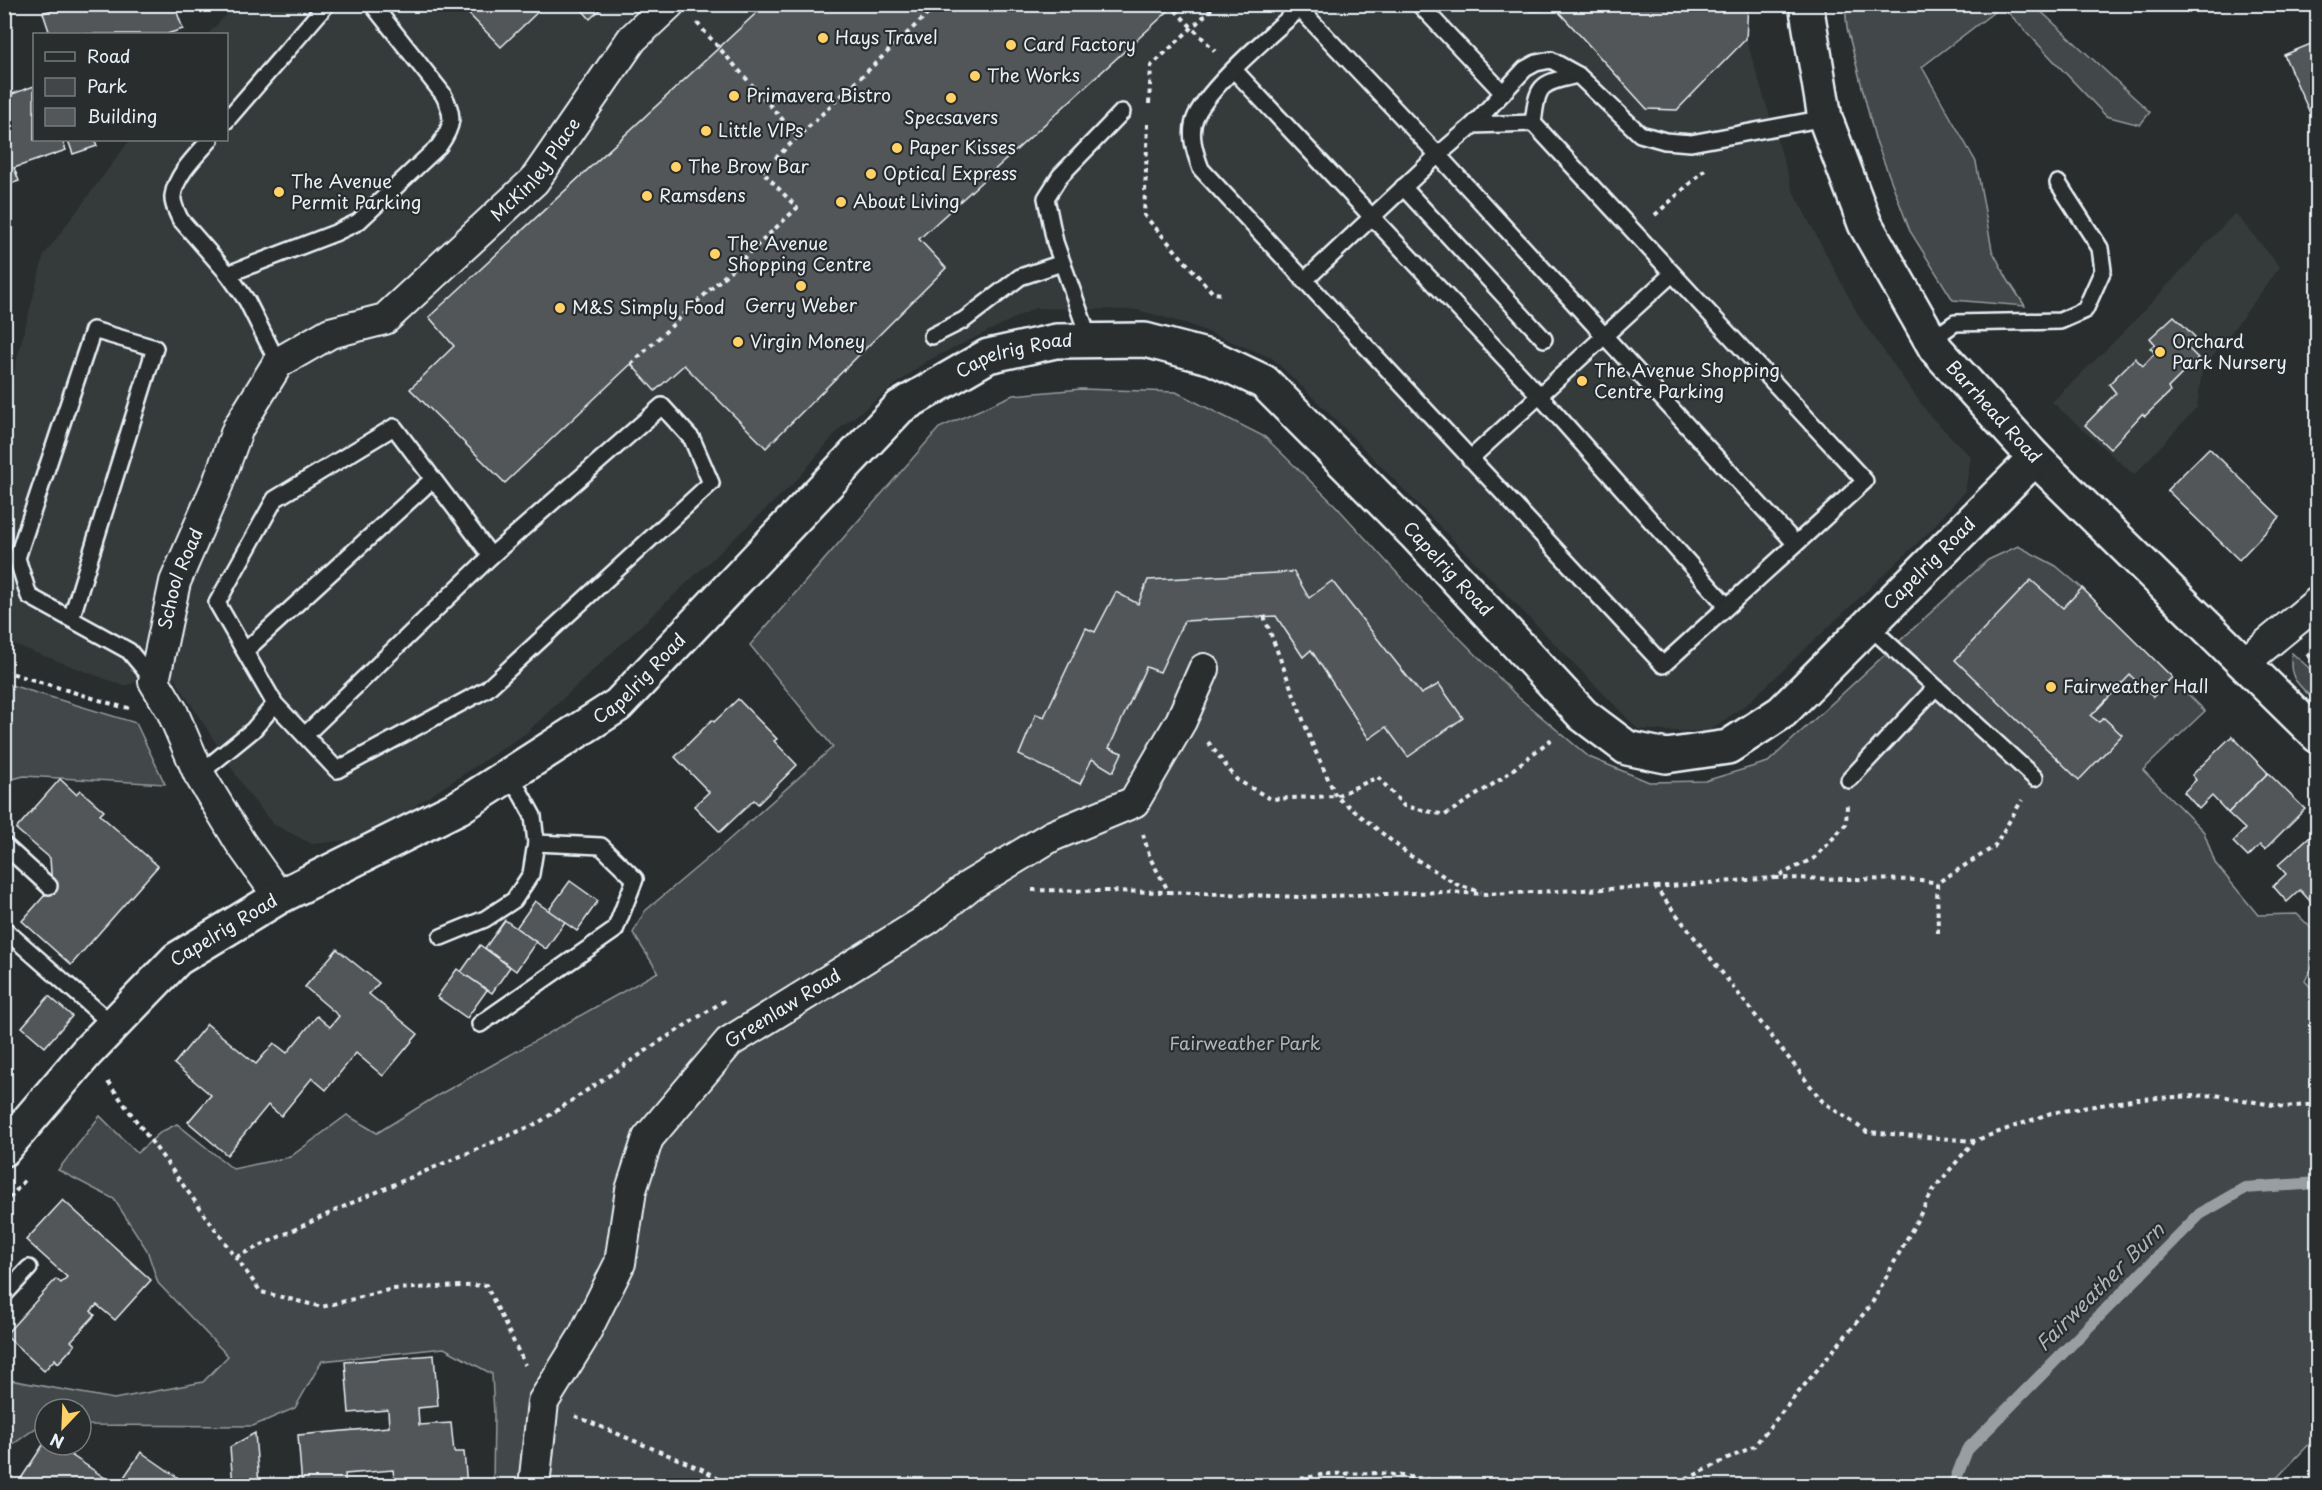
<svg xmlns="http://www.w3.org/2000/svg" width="2322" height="1490" viewBox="0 0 2322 1490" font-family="'Playpen Sans',sans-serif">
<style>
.built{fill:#363a3b}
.green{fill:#424648;stroke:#959ca0;stroke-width:1.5}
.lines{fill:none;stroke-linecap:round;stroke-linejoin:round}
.stream{stroke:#989fa3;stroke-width:12}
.building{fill:#535759;stroke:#e8f1f8;stroke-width:1.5}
.service-casing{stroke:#e8f1f8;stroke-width:20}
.minor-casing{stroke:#e8f1f8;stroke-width:34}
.tertiary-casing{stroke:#e8f1f8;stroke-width:38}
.path{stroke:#e8f1f8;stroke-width:4;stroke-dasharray:4.5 4.5;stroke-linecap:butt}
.service{stroke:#2a2d2e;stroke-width:15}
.minor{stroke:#2a2d2e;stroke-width:30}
.tertiary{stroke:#2a2d2e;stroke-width:33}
.poi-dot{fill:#ffd166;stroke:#2a2d2e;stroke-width:2}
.labels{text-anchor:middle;stroke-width:4.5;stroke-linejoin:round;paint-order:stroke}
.poi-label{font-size:18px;fill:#e8f1f8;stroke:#2a2d2e;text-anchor:start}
.street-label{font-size:18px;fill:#e8f1f8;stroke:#2a2d2e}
.park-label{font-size:18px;fill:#aeb5ba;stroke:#2a2d2e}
.water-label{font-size:20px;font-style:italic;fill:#acb3b9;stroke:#2a2d2e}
</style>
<rect width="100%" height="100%" fill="#2a2d2e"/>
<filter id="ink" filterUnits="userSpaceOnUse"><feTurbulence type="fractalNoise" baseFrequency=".0167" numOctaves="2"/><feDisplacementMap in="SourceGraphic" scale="12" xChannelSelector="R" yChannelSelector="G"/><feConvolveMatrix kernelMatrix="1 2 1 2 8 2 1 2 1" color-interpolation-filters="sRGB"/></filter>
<g filter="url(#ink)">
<!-- built -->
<g class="built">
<polygon points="236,5 1748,5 1746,39 1793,191 1860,318 1930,416 1971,457 1965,491 1929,532 1747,704 1709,731 1669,731 1638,729 1328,412 1272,358 1188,324 1138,310 1035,308 925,362 840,428 796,481 526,733 366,838 312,844 273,824 247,792 170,671 124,686 5,641 5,405 44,255 130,140 226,140 226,34 208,34"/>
<polygon points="2235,213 2280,267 2202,371 2197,407 2134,475 2052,402 2123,333"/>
</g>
<!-- green -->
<g class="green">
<polygon points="1845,5 2034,5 2150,112 2140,125 2106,116 2002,6 1922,67 1976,162 1992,250 2008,280 2025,306 1953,300 1910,231 1875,138 1847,28"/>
<polygon points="1081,389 1176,392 1265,437 1336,506 1417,595 1518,697 1589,757 1649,782 1705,781 1768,762 1988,560 2018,546 2056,566 2082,588 2205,711 2143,770 2204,832 2215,863 2258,915 2297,914 2317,934 2317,956 2305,981 2318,995 2317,1436 2270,1485 493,1486 494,1414 492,1374 444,1348 322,1361 295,1408 253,1426 81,1425 81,1409 45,1409 45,1425 40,1425 5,1450 4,1379 114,1399 203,1382 228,1356 158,1283 147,1250 114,1199 58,1170 100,1116 137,1153 161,1132 177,1124 233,1169 290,1157 347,1115 377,1133 435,1097 658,972 633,933 645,911 715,852 833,747 750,645 939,428 1013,395"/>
<path d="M2292,653L2317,675V703C2300,685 2287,680 2292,653Z"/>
<polygon points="4,683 136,723 165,784 24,776 5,781"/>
</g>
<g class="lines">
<!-- stream -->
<polyline class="stream" points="1953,1486 1967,1450 2200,1214 2245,1188 2318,1183"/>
</g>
<!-- building -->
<g class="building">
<polygon points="68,4 174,4 183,29 167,34 45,34 49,31 43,13"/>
<polygon points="459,4 545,4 545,5 501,47"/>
<polygon points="577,4 606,4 590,19"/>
<polygon points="766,4 1176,4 919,239 946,268 766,448 684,365 655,391 631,364 505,483 410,389 454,346 429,317"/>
<polygon points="1525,4 1748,4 1746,39 1677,110 1647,109 1557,10 1530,11"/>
<polygon points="2318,41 2318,131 2284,55"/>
<polygon points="34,86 34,140 62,140 66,150 14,168 19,181 4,186 4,97"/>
<polygon points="68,140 95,140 97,146 73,154"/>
<polygon points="2174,316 2195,337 2187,347 2198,358 2168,388 2170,392 2145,416 2142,414 2110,449 2085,425 2116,393 2109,384 2135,358 2143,366 2155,353 2150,348 2155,344 2150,338"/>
<polygon points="2209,448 2280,517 2239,560 2167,490"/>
<polygon points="1294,572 1309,598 1332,581 1421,694 1439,684 1463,718 1408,757 1386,727 1369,739 1311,650 1303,657 1276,616 1184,621 1160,672 1146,667 1109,748 1122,753 1113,772 1092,759 1080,784 1019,755 1036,714 1044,717 1086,628 1095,632 1116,592 1138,604 1148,580"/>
<polygon points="2031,580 2063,608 2082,588 2172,677 2153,697 2130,675 2091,716 2099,722 2104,718 2122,735 2079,780 1955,660"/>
<polygon points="738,699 777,739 774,741 797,765 758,804 754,800 720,832 694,806 709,792 675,757 712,720 714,722"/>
<polygon points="2232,736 2268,773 2228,813 2212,796 2199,809 2184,792 2196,780 2192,775"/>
<polygon points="2268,773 2305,809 2265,849 2260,845 2248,857 2233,842 2245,829 2228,813"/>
<polygon points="60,779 76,794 80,790 104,811 100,815 158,866 71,965 22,921 52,887 50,858 16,829"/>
<polygon points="2318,829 2318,894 2310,901 2300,890 2287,902 2273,886 2286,874 2278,865"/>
<polygon points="570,881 598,901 577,931 548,911"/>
<polygon points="535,901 565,922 546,949 516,928"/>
<polygon points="505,920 536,942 516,971 485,948"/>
<polygon points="480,945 510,967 492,993 461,972"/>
<polygon points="337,949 379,983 369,994 418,1034 383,1076 356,1053 326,1090 312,1078 281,1116 268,1105 227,1155 188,1122 211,1095 174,1064 207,1024 256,1064 274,1043 287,1053 317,1016 330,1027 339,1016 305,987"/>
<polygon points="457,969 487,990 467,1018 437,997"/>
<polygon points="49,996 72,1016 45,1047 22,1027"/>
<polygon points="63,1200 151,1280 115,1320 97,1305 91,1311 95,1315 71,1341 75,1345 58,1363 55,1359 44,1371 5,1335 56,1279 61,1283 67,1277 26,1240"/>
<polygon points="434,1355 438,1406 418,1408 419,1425 451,1423 454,1452 464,1452 467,1486 395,1486 393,1470 345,1474 346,1486 302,1486 298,1435 389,1427 388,1410 349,1413 345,1362"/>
<polygon points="255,1433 259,1484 233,1486 230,1447"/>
<polygon points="45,1442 45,1445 56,1445 117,1486 16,1486"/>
<polygon points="141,1452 190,1486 118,1486"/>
</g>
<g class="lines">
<defs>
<g id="service">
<polyline points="1419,4 1503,93"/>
<polyline points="1300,9 1438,155 1795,543"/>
<polyline points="1234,70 1540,396 1726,605"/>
<polyline points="226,121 327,4"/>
<path d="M1533,123C1538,83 1539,84 1578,75"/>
<polyline points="1473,125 1525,69 1536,63 1551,60 1578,75 1640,134 1665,141 1691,143 1825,118"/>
<path d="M210,140C197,155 176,174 173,196C172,204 177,212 180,219L228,274L247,301L278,363"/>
<polyline points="1403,187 1544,339"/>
<path d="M228,274L335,233L358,222L439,146C453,126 455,116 443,94L372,4"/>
<path d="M1304,281L1438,155L1473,125L1533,123L1865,481L1663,665L1201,169C1195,153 1188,133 1196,116C1211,84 1277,29 1305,4"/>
<polyline points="932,336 964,320 1020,277 1062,263"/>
<polyline points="1931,340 1955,323 2060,321 2085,310 2103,270 2100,248 2058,183"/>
<polyline points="1090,341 1055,242 1046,198 1060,176 1122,112"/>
<polyline points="1470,459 1672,274"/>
<polyline points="71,619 155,348 93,330 17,558 29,596 129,651 154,681"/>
<polyline points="1869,626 2035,778"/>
<polyline points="245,651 433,479"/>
<polyline points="305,735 491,556"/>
<polyline points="199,774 253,730 275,704 337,770 487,689 711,483 692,439 662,406 491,556 394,427 275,499 217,603 275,704"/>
<polyline points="1849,780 1935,688"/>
<polyline points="4,845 49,886"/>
<polyline points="4,929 113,1025"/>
<polyline points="441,937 485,919 514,900 531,874 536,843 533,816 510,774"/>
<polyline points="480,1024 615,930 635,879 601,846 536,843"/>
<polyline points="4,1295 29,1268"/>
</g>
<g id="minor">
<polyline points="2245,662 2318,602"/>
<path id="s1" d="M279,897L240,842L199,774L172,711L154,681L175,582L218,483L238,428L278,363L330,333L385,319L534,181L632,39L669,4"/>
<path id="s2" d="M534,1486L543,1402L582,1339L620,1263L631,1190L648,1138L729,1042L928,919L969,886L1052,836L1134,802L1181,721L1204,669"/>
</g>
<g id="tertiary">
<path id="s3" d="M1806,4L1825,118L1865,224L1936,349L2035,458L2318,736"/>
<path id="s4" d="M4,1149L87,1052L177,959L279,897L459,807L618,705L900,407L988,356L1056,341L1145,340L1213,358L1264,382L1415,534L1583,715L1627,748L1666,756L1728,747L1782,712L2035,458"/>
</g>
</defs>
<!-- service casing -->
<use href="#service" class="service-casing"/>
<!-- minor casing -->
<use href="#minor" class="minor-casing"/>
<!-- tertiary casing -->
<use href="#tertiary" class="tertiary-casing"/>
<!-- path -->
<g class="path">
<polyline points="1169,4 1215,51"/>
<polyline points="697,23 798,137"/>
<polyline points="1149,104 1151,66 1217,4"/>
<polyline points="1148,124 1144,215 1213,293 1222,294"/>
<polyline points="1655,215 1707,168"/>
<polyline points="631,364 797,208 762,171 938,4"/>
<polyline points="1264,616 1313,746 1336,796 1409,855 1458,885 1481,892"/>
<polyline points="2307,654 2318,665"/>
<polyline points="4,671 122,707 130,708"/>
<polyline points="1208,742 1237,780 1271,799 1336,796 1378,777 1404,806 1445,815 1501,779 1554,737"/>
<polyline points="1143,834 1150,858 1169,892 1300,897 1444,892 1487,894 1655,887 1823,1102 1867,1132 1974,1141"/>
<polyline points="1775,878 1921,880 1937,883"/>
<polyline points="1655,887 1774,878 1816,857 1846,824 1847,805"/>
<polyline points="1032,890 1169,892"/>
<polyline points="1938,933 1937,883 1994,847 2022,800"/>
<polyline points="108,1082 261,1292 322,1307 392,1289 486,1285 525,1365"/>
<polyline points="4,1205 25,1180"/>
<polyline points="236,1257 358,1200 538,1123 662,1040 727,999"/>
<polyline points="575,1416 704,1470 730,1486"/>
<polyline points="1265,1486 1326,1474 1379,1473 1479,1486"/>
<polyline points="1660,1486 1693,1476 1754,1446 1871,1305 1934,1189 1974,1141 2051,1113 2138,1099 2215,1095 2284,1107 2318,1104"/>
</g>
<!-- service -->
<use href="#service" class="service"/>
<!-- minor -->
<use href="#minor" class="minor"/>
<!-- tertiary -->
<use href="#tertiary" class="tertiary"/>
</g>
</g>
<!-- markers -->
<g class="poi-dot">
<circle cx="823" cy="38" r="6"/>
<circle cx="1011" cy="45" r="6"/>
<circle cx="975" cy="76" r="6"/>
<circle cx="734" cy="96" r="6"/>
<circle cx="951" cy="98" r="6"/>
<circle cx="706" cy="131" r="6"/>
<circle cx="897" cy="148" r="6"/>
<circle cx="676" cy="167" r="6"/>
<circle cx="871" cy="174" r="6"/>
<circle cx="279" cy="192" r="6"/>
<circle cx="647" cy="196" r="6"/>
<circle cx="841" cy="202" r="6"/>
<circle cx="715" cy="254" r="6"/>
<circle cx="801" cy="286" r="6"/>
<circle cx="560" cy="308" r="6"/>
<circle cx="738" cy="342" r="6"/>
<circle cx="2160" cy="352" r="6"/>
<circle cx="1582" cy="381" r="6"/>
<circle cx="2051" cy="687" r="6"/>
</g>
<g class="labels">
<!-- poi labels -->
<g class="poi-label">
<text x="835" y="44">Hays Travel</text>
<text x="1023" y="51">Card Factory</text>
<text x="987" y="82">The Works</text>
<text x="746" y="102">Primavera Bistro</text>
<text x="951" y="124" text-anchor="middle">Specsavers</text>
<text x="718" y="137">Little VIPs</text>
<text x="909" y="154">Paper Kisses</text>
<text x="688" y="173">The Brow Bar</text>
<text x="883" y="180">Optical Express</text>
<text x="291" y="188">The Avenue<tspan x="291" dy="21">Permit Parking</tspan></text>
<text x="659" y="202">Ramsdens</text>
<text x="853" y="208">About Living</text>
<text x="727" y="250">The Avenue<tspan x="727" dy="21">Shopping Centre</tspan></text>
<text x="801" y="312" text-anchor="middle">Gerry Weber</text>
<text x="572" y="314">M&amp;S Simply Food</text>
<text x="750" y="348">Virgin Money</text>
<text x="2172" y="348">Orchard<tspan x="2172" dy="21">Park Nursery</tspan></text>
<text x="1594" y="377">The Avenue Shopping<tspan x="1594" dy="21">Centre Parking</tspan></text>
<text x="2063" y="693">Fairweather Hall</text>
</g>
<!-- street labels -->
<g class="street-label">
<text dy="6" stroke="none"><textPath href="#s1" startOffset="924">McKinley Place</textPath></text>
<text dy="6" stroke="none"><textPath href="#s4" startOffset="1304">Capelrig Road</textPath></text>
<text dy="6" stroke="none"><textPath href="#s3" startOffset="458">Barrhead Road</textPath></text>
<text dy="6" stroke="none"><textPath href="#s4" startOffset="2456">Capelrig Road</textPath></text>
<text dy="6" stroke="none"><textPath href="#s4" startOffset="1826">Capelrig Road</textPath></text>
<text dy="6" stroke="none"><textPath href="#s1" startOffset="356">School Road</textPath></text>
<text dy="6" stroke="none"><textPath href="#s4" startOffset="800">Capelrig Road</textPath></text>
<text dy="6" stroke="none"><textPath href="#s4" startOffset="312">Capelrig Road</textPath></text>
<text dy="6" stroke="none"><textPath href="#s2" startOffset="561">Greenlaw Road</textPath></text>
</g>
<!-- park labels -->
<g class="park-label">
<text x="1245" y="1050">Fairweather Park</text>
</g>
<!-- water labels -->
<g class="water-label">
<text transform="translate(2100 1287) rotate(-45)" y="7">Fairweather Burn</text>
</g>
</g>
<!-- margin -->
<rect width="2322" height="1490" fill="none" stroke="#2a2d2e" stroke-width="24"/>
<rect x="12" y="12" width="2298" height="1466" fill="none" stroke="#e8f1f8" stroke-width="2" filter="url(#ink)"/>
<!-- legend -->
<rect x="33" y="33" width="195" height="108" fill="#2a2d2e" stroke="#767b7f" stroke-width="1.5"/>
<rect x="45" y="52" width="30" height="9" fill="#2a2d2e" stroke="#767b7f" stroke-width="1.5"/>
<text x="87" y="63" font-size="18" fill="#e8f1f8">Road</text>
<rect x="45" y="78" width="30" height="18" fill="#424648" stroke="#767b7f" stroke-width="1.5"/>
<text x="87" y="93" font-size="18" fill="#e8f1f8">Park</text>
<rect x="45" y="108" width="30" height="18" fill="#535759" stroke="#767b7f" stroke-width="1.5"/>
<text x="87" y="123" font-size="18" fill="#e8f1f8">Building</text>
<!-- north arrow -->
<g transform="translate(63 1427) rotate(203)"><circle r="28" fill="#2a2d2e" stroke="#767b7f" stroke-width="1.5"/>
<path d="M0-4.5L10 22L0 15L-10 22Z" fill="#ffd166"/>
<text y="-9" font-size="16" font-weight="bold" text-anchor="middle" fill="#e8f1f8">N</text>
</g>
</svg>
